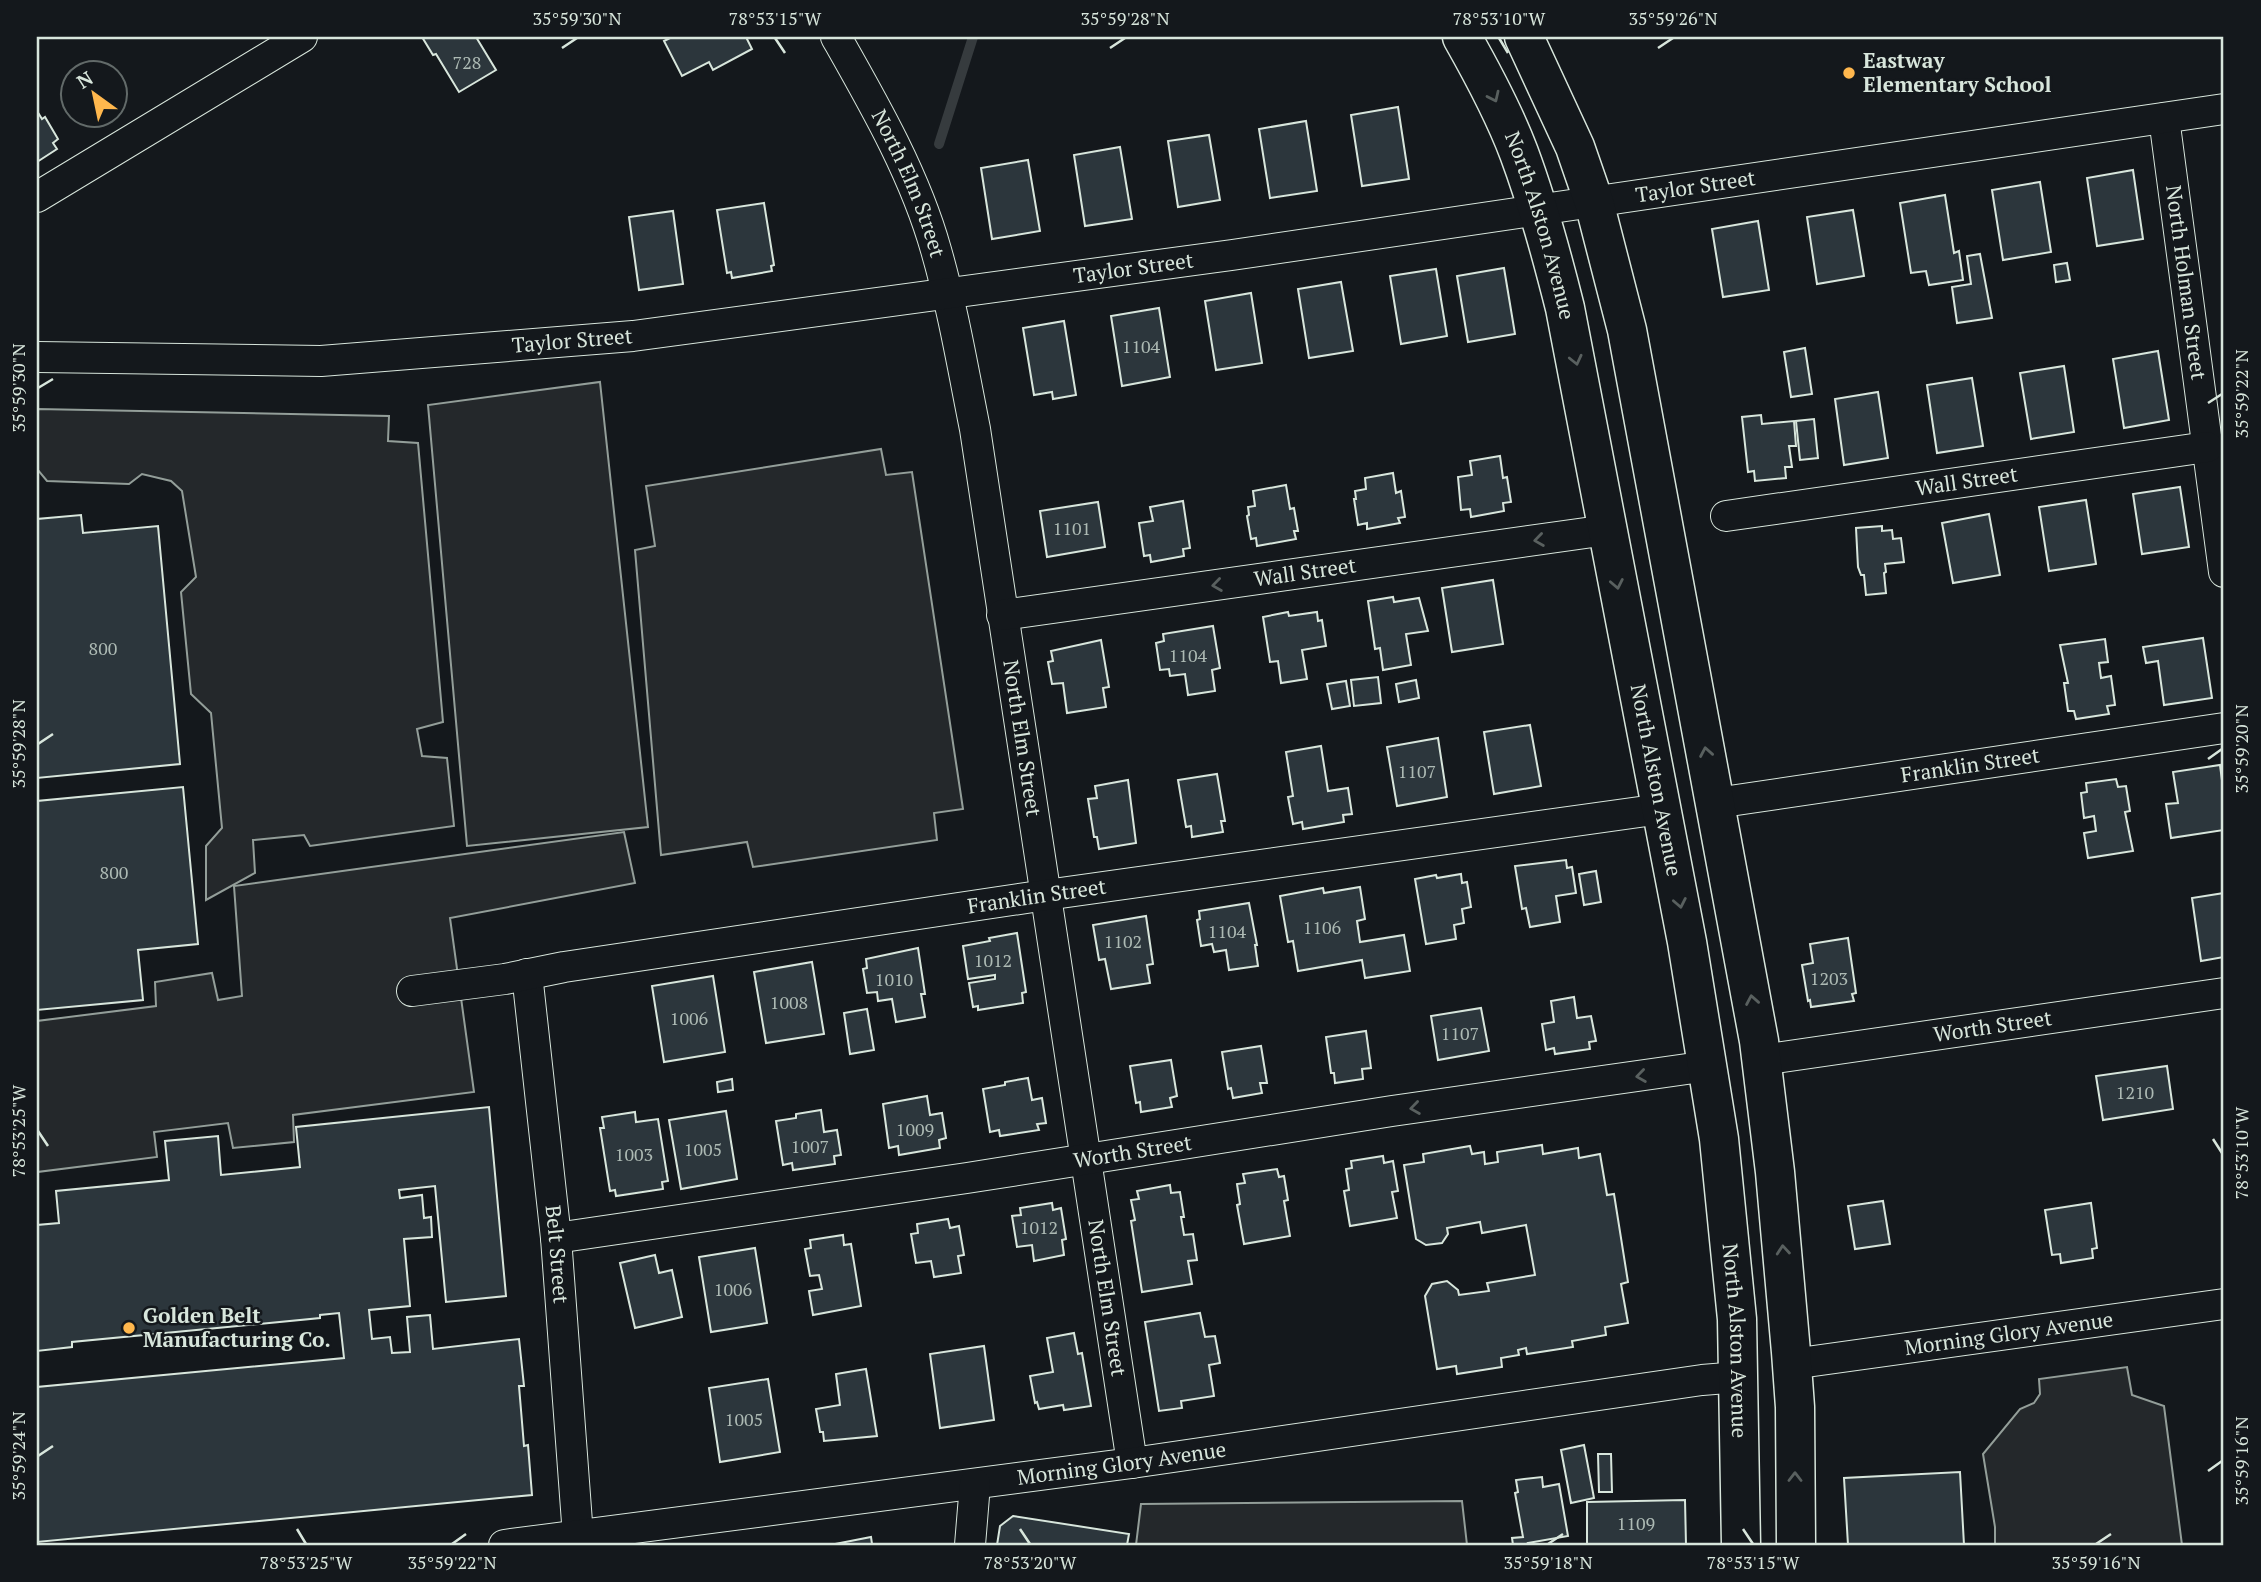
<svg xmlns="http://www.w3.org/2000/svg" width="2261" height="1582" viewBox="0 0 2261 1582" font-family="'PT Serif',serif">
<style>
.parking{fill:#24282b;stroke:#939e99;stroke-width:2}
.lines{fill:none;stroke-linecap:round;stroke-linejoin:round}
.stream{stroke:#363b3e;stroke-width:10}
.building{fill:#2c363c;stroke:#d8e6dc;stroke-width:2}
.street-casing{stroke:#d8e6dc;stroke-width:32}
.secondary-casing{stroke:#d8e6dc;stroke-width:41}
.street{stroke:#14181c;stroke-width:30}
.secondary{stroke:#14181c;stroke-width:38}
.oneway{stroke:#59605f}
.ticks{fill:none;stroke:#d8e6dc;stroke-width:2.5}
.poi-dot{fill:#ffb74d;stroke:#14181c;stroke-width:2.5}
.labels{text-anchor:middle;stroke-width:5;stroke-linejoin:round;paint-order:stroke}
.number-label{font-size:18px;fill:#adbab4}
.poi-label{font-size:21px;font-weight:bold;fill:#d8e6dc;stroke:#14181c;text-anchor:start}
.street-label{font-size:21px;fill:#d8e6dc;stroke:#14181c}
.neatline{fill:none;stroke:#d8e6dc;stroke-width:2.5}
.ticks-label{font-size:18px;text-anchor:middle;fill:#d8e6dc}
</style>
<rect width="100%" height="100%" fill="#14181c"/>
<!-- parking -->
<g class="parking">
<polygon points="600,382 648,827 467,846 428,405"/>
<polygon points="37,409 389,416 388,441 418,443 443,722 417,729 422,756 447,758 454,826 310,846 304,835 253,840 255,873 206,900 206,846 222,828 211,713 191,694 181,592 196,577 182,491 171,481 142,474 129,484 47,481 37,469"/>
<polygon points="881,449 886,475 912,472 963,809 934,813 937,840 753,867 747,842 661,855 635,550 655,546 646,486"/>
<polygon points="624,832 635,883 450,918 474,1092 293,1115 294,1142 233,1148 228,1123 154,1132 157,1157 37,1172 37,1021 156,1006 155,982 212,973 218,1000 242,996 234,886"/>
<polygon points="2127,1367 2132,1395 2164,1406 2182,1545 1995,1545 1995,1527 1983,1454 2020,1409 2034,1403 2040,1394 2039,1379"/>
<polygon points="1462,1501 1467,1545 1136,1545 1141,1504"/>
</g>
<g class="lines">
<!-- stream -->
<polyline class="stream" points="939,144 973,37"/>
</g>
<!-- building -->
<g class="building">
<polygon points="422,37 476,37 496,70 459,92 436,54 433,55"/>
<polygon points="672,37 746,37 752,49 713,70 709,62 682,76 664,41"/>
<polygon points="1398,107 1409,179 1362,186 1351,115"/>
<polygon points="37,111 42,119 45,117 58,139 53,143 57,149 37,162"/>
<polygon points="1306,121 1317,191 1270,198 1259,129"/>
<polygon points="1209,135 1220,200 1178,207 1168,141"/>
<polygon points="1120,147 1132,219 1085,226 1074,155"/>
<polygon points="1028,160 1040,231 992,239 981,168"/>
<polygon points="2133,170 2143,239 2097,246 2087,178"/>
<polygon points="2040,182 2051,252 2003,260 1992,190"/>
<polygon points="1945,195 1954,253 1959,251 1963,280 1929,285 1926,271 1911,273 1900,203"/>
<polygon points="764,203 774,265 771,266 772,271 732,278 731,272 727,273 717,210"/>
<polygon points="1853,210 1864,276 1817,284 1807,217"/>
<polygon points="673,211 683,284 639,290 629,217"/>
<polygon points="1758,221 1769,290 1723,297 1712,229"/>
<polygon points="1980,254 1992,318 1957,323 1952,287 1971,284 1967,256"/>
<polygon points="2067,263 2070,280 2056,282 2054,265"/>
<polygon points="1504,268 1515,334 1468,342 1457,276"/>
<polygon points="1436,269 1447,336 1401,344 1390,276"/>
<polygon points="1341,282 1353,351 1309,358 1298,289"/>
<polygon points="1251,293 1262,363 1216,370 1205,301"/>
<polygon points="1159,308 1170,377 1122,386 1111,316"/>
<polygon points="1064,321 1076,395 1053,399 1052,392 1034,395 1023,328"/>
<polygon points="1805,348 1812,394 1791,397 1784,352"/>
<polygon points="2158,351 2169,420 2124,428 2113,359"/>
<polygon points="2064,366 2074,432 2031,439 2020,373"/>
<polygon points="1972,378 1983,446 1937,453 1927,385"/>
<polygon points="1878,392 1888,458 1844,465 1835,399"/>
<polygon points="1761,415 1762,424 1794,421 1796,446 1789,446 1792,467 1785,467 1786,478 1755,481 1754,471 1748,472 1742,417"/>
<polygon points="1814,419 1818,458 1800,460 1796,421"/>
<polygon points="1500,456 1503,478 1507,477 1511,502 1503,503 1504,511 1471,517 1470,509 1461,510 1458,477 1472,475 1470,461"/>
<polygon points="1393,473 1396,493 1401,491 1405,517 1398,518 1400,523 1367,529 1367,523 1358,525 1354,499 1356,499 1355,491 1366,489 1365,478"/>
<polygon points="1286,485 1290,509 1294,508 1298,531 1294,531 1296,539 1257,546 1256,538 1251,539 1247,516 1249,515 1248,507 1255,506 1253,491"/>
<polygon points="2180,487 2189,547 2142,554 2133,494"/>
<polygon points="2086,500 2096,564 2049,571 2039,507"/>
<polygon points="1183,501 1190,548 1183,549 1184,556 1151,562 1150,555 1144,556 1139,523 1153,521 1150,507"/>
<polygon points="1098,502 1105,547 1047,557 1040,511"/>
<polygon points="1989,514 2000,575 1953,583 1942,523"/>
<polygon points="81,515 83,533 158,526 180,764 37,778 37,519"/>
<polygon points="1882,526 1882,531 1892,530 1893,539 1901,538 1904,562 1885,564 1886,572 1884,573 1886,593 1866,595 1864,575 1861,575 1858,567 1856,528"/>
<polygon points="1493,580 1503,644 1452,652 1442,588"/>
<polygon points="1393,597 1394,602 1419,598 1428,631 1406,634 1411,665 1383,670 1380,648 1375,649 1368,601"/>
<polygon points="1288,612 1289,616 1317,612 1318,621 1322,620 1326,646 1302,650 1307,679 1281,683 1278,661 1270,662 1263,617"/>
<polygon points="1213,626 1220,668 1212,670 1215,691 1188,695 1185,674 1170,676 1169,669 1160,670 1156,643 1164,641 1163,634"/>
<polygon points="2203,638 2212,698 2164,705 2158,661 2146,663 2143,647"/>
<polygon points="2105,639 2108,662 2099,663 2101,678 2111,676 2115,705 2107,706 2109,714 2076,719 2074,711 2068,711 2064,683 2068,683 2060,645"/>
<polygon points="1101,640 1109,687 1103,688 1106,707 1067,713 1063,683 1052,684 1048,662 1053,661 1051,651"/>
<polygon points="1378,677 1381,703 1354,706 1351,680"/>
<polygon points="1416,680 1419,698 1399,702 1396,684"/>
<polygon points="1346,681 1350,706 1332,709 1327,684"/>
<polygon points="1530,725 1541,786 1494,794 1484,732"/>
<polygon points="1438,738 1447,797 1397,806 1387,747"/>
<polygon points="1321,746 1328,791 1348,788 1352,814 1343,815 1344,822 1303,829 1302,822 1293,824 1288,797 1293,796 1286,752"/>
<polygon points="2220,765 2224,796 2224,830 2171,838 2166,804 2178,803 2173,772"/>
<polygon points="1217,774 1225,821 1221,821 1223,832 1192,837 1191,826 1186,827 1178,780"/>
<polygon points="2116,779 2118,787 2126,786 2130,811 2125,812 2133,851 2088,858 2084,833 2096,831 2094,816 2084,818 2081,793 2087,792 2086,783"/>
<polygon points="1128,780 1136,843 1099,849 1097,837 1094,837 1088,799 1097,798 1095,786"/>
<polygon points="183,787 198,944 138,950 143,1000 37,1010 37,801"/>
<polygon points="1566,860 1567,868 1572,867 1576,893 1556,896 1560,922 1530,927 1526,908 1522,909 1515,866"/>
<polygon points="1596,871 1601,902 1584,905 1579,874"/>
<polygon points="1461,874 1462,883 1467,882 1471,907 1462,909 1464,923 1454,925 1456,939 1426,944 1415,879 1436,875 1437,878"/>
<polygon points="1360,887 1365,919 1357,921 1360,942 1404,935 1410,971 1365,978 1362,960 1298,971 1293,941 1288,942 1280,896 1323,888 1324,893"/>
<polygon points="2224,893 2224,957 2201,961 2192,898"/>
<polygon points="1249,903 1257,945 1255,945 1258,966 1229,970 1226,950 1214,952 1212,944 1201,946 1197,920 1200,919 1199,911"/>
<polygon points="1146,916 1153,964 1147,965 1150,983 1111,989 1105,959 1099,960 1093,925"/>
<polygon points="1017,933 1026,992 1022,993 1023,1003 978,1010 978,1006 973,1007 969,983 995,979 995,975 968,979 963,946 990,941 989,938"/>
<polygon points="1848,938 1856,993 1852,994 1854,1001 1811,1007 1810,1000 1808,1001 1802,965 1813,963 1810,944"/>
<polygon points="918,948 925,994 921,994 925,1017 896,1022 892,999 878,1001 877,992 867,993 863,969 867,968 866,959"/>
<polygon points="812,962 824,1034 766,1043 754,972"/>
<polygon points="713,976 725,1052 664,1062 652,986"/>
<polygon points="1574,997 1577,1018 1591,1016 1596,1041 1589,1042 1590,1049 1555,1054 1554,1048 1546,1050 1542,1024 1554,1022 1551,1001"/>
<polygon points="1481,1008 1489,1051 1438,1060 1431,1016"/>
<polygon points="867,1009 874,1050 850,1054 844,1013"/>
<polygon points="1366,1031 1371,1068 1362,1069 1363,1079 1335,1083 1334,1073 1331,1073 1326,1037"/>
<polygon points="1261,1046 1267,1083 1260,1083 1262,1093 1233,1098 1231,1088 1228,1089 1222,1052"/>
<polygon points="1171,1060 1177,1096 1170,1098 1172,1107 1141,1112 1140,1102 1136,1103 1130,1066"/>
<polygon points="2167,1066 2173,1109 2103,1120 2096,1076"/>
<polygon points="1028,1078 1032,1100 1042,1098 1046,1123 1037,1124 1039,1130 1000,1136 999,1130 990,1132 983,1089 1005,1085 1005,1082"/>
<polygon points="732,1079 733,1090 718,1092 717,1082"/>
<polygon points="927,1096 930,1115 942,1113 946,1138 939,1140 940,1148 899,1155 898,1146 889,1148 883,1104"/>
<polygon points="489,1107 506,1296 446,1302 435,1186 399,1190 400,1198 422,1195 424,1218 431,1217 432,1237 404,1239 410,1306 369,1310 372,1339 390,1337 392,1353 410,1352 407,1317 430,1315 433,1349 519,1339 524,1386 519,1386 524,1446 528,1445 532,1495 37,1542 37,1387 344,1358 339,1313 320,1315 320,1318 72,1342 72,1347 37,1351 37,1225 59,1223 56,1191 169,1180 165,1141 218,1136 221,1175 300,1167 296,1127"/>
<polygon points="821,1110 824,1132 837,1130 841,1155 834,1156 835,1164 793,1170 792,1163 783,1165 776,1121 796,1118 796,1114"/>
<polygon points="726,1111 737,1179 681,1189 669,1120"/>
<polygon points="635,1112 636,1122 658,1119 668,1181 662,1182 663,1189 616,1196 615,1190 610,1191 600,1128 604,1128 602,1117"/>
<polygon points="1542,1145 1543,1154 1578,1148 1579,1158 1600,1154 1607,1195 1614,1194 1628,1282 1621,1284 1628,1323 1605,1327 1606,1335 1572,1341 1573,1347 1527,1354 1526,1348 1518,1350 1519,1355 1501,1358 1502,1367 1457,1374 1456,1366 1437,1369 1425,1296 1432,1284 1447,1281 1458,1290 1459,1295 1489,1291 1487,1283 1535,1275 1526,1225 1482,1233 1480,1222 1447,1228 1448,1234 1442,1243 1426,1245 1416,1239 1404,1165 1424,1162 1423,1154 1470,1146 1472,1154 1484,1152 1485,1164 1498,1162 1497,1152"/>
<polygon points="1383,1156 1384,1163 1393,1161 1398,1191 1392,1192 1397,1218 1350,1226 1344,1191 1349,1190 1346,1169 1352,1168 1351,1161"/>
<polygon points="1277,1169 1279,1177 1284,1176 1288,1200 1284,1201 1290,1236 1244,1244 1237,1205 1240,1204 1237,1184 1245,1183 1243,1174"/>
<polygon points="1170,1185 1171,1193 1180,1192 1184,1217 1181,1217 1184,1235 1193,1234 1197,1260 1188,1261 1192,1284 1142,1292 1131,1221 1135,1220 1131,1200 1139,1199 1137,1191"/>
<polygon points="1883,1201 1890,1244 1855,1249 1848,1206"/>
<polygon points="1052,1203 1053,1210 1061,1208 1066,1239 1062,1240 1064,1255 1034,1261 1032,1245 1017,1247 1012,1216 1021,1215 1020,1208"/>
<polygon points="2091,1203 2097,1248 2092,1249 2093,1258 2061,1263 2060,1254 2052,1255 2045,1210"/>
<polygon points="948,1219 950,1228 959,1226 964,1255 958,1256 961,1273 934,1277 931,1261 916,1263 911,1234 918,1233 917,1224"/>
<polygon points="843,1235 844,1245 851,1244 861,1306 813,1315 809,1291 822,1289 819,1275 810,1276 805,1249 811,1248 810,1240"/>
<polygon points="755,1248 767,1323 711,1332 699,1257"/>
<polygon points="655,1255 659,1273 672,1270 682,1317 635,1328 620,1263"/>
<polygon points="1200,1313 1205,1337 1215,1336 1220,1363 1209,1365 1214,1396 1181,1401 1182,1408 1159,1411 1145,1322"/>
<polygon points="1074,1333 1078,1354 1082,1353 1091,1406 1064,1410 1063,1405 1039,1409 1037,1402 1035,1403 1030,1376 1053,1372 1047,1338"/>
<polygon points="984,1346 994,1420 940,1428 930,1354"/>
<polygon points="866,1369 877,1436 824,1441 823,1432 820,1432 816,1409 840,1405 836,1374"/>
<polygon points="768,1379 780,1452 720,1462 709,1388"/>
<polygon points="1584,1445 1594,1498 1571,1503 1561,1450"/>
<polygon points="1598,1454 1611,1454 1612,1492 1599,1492"/>
<polygon points="1960,1472 1964,1545 1848,1545 1844,1478"/>
<polygon points="1542,1477 1543,1487 1559,1484 1568,1536 1528,1543 1529,1545 1513,1545 1512,1538 1523,1537 1515,1493 1518,1492 1516,1480"/>
<polygon points="1685,1500 1686,1545 1587,1545 1587,1502"/>
<polygon points="1013,1516 1129,1534 1127,1545 997,1545 1000,1526"/>
<polygon points="871,1537 872,1544 877,1545 830,1545"/>
</g>
<g class="lines">
<defs>
<g id="street">
<path id="s1" d="M836,37C874,104 915,175 936,250C953,309 963,369 975,429L1132,1463"/>
<path id="s2" d="M2164,118L2224,572"/>
<polyline points="37,197 302,37"/>
<path id="s3" d="M37,357L321,361L633,336L1232,255L2224,109"/>
<path id="s4" d="M1726,516L2207,447"/>
<path id="s5" d="M1002,615L1607,530"/>
<path id="s6" d="M1716,803L2224,728"/>
<path id="s7" d="M527,974L556,1238L578,1536"/>
<path id="s8" d="M412,991L505,979L564,967L1046,895L1661,809"/>
<path id="s9" d="M1762,1060L2224,993"/>
<path id="s10" d="M556,1238L967,1178L1392,1111L1708,1066"/>
<path id="s11" d="M1792,1364L2224,1304"/>
<path id="s12" d="M504,1545L1132,1463L1702,1380L1739,1377"/>
<polyline points="970,1545 975,1484"/>
</g>
<g id="secondary">
<path id="s13" d="M1462,37C1483,74 1504,113 1519,153C1538,204 1552,256 1565,308L1687,942L1719,1139L1737,1319L1741,1545"/>
<polyline points="1524,37 1575,147 1594,202 1627,330 1759,1041 1775,1172 1791,1352 1795,1407 1796,1545"/>
</g>
</defs>
<!-- street casing -->
<use href="#street" class="street-casing"/>
<!-- secondary casing -->
<use href="#secondary" class="secondary-casing"/>
<!-- street -->
<use href="#street" class="street"/>
<!-- secondary -->
<use href="#secondary" class="secondary"/>
</g>
<!-- one-way arrows -->
<defs><path id="oneway-chevron" d="M-2-3.5L2.5 0L-2 3.5" fill="none" stroke-width="1.6" stroke-linecap="round" stroke-linejoin="round" transform="scale(1.75)"/></defs>
<g class="oneway">
<use href="#oneway-chevron" transform="translate(1494 97) rotate(65)"/>
<use href="#oneway-chevron" transform="translate(1576 360) rotate(77)"/>
<use href="#oneway-chevron" transform="translate(1539 540) rotate(172)"/>
<use href="#oneway-chevron" transform="translate(1617 584) rotate(79)"/>
<use href="#oneway-chevron" transform="translate(1217 585) rotate(172)"/>
<use href="#oneway-chevron" transform="translate(1706 752) rotate(-100)"/>
<use href="#oneway-chevron" transform="translate(1680 903) rotate(79)"/>
<use href="#oneway-chevron" transform="translate(1752 1000) rotate(-100)"/>
<use href="#oneway-chevron" transform="translate(1641 1076) rotate(172)"/>
<use href="#oneway-chevron" transform="translate(1415 1108) rotate(172)"/>
<use href="#oneway-chevron" transform="translate(1783 1250) rotate(-95)"/>
<use href="#oneway-chevron" transform="translate(1795 1477) rotate(-90)"/>
</g>
<!-- ticks -->
<path class="ticks" d="M775,38L785,53M1499,38L1508,53M562,48L577,38M1110,48L1125,38M1658,48L1673,38M38,388L53,379M2208,403L2222,394M38,744L53,734M2208,759L2222,749M38,1131L48,1146M2213,1139L2222,1153M38,1456L53,1446M2208,1471L2222,1461M297,1529L306,1544M1020,1529L1030,1544M1743,1529L1753,1544M452,1544L466,1534M1548,1544L1563,1534M2096,1544L2111,1534"/>
<!-- markers -->
<g class="poi-dot">
<circle cx="1849" cy="73" r="7"/>
<circle cx="129" cy="1328" r="7"/>
</g>
<g class="labels">
<!-- number labels -->
<g class="number-label">
<text x="467" y="69">728</text>
<text x="1141" y="353">1104</text>
<text x="1072" y="535">1101</text>
<text x="103" y="655">800</text>
<text x="1188" y="662">1104</text>
<text x="1417" y="778">1107</text>
<text x="114" y="879">800</text>
<text x="1322" y="934">1106</text>
<text x="1227" y="938">1104</text>
<text x="1123" y="948">1102</text>
<text x="993" y="967">1012</text>
<text x="1829" y="985">1203</text>
<text x="894" y="986">1010</text>
<text x="789" y="1009">1008</text>
<text x="689" y="1025">1006</text>
<text x="1460" y="1040">1107</text>
<text x="2135" y="1099">1210</text>
<text x="915" y="1136">1009</text>
<text x="810" y="1153">1007</text>
<text x="703" y="1156">1005</text>
<text x="634" y="1161">1003</text>
<text x="1039" y="1234">1012</text>
<text x="733" y="1296">1006</text>
<text x="744" y="1426">1005</text>
<text x="1636" y="1530">1109</text>
</g>
<!-- poi labels -->
<g class="poi-label">
<text x="1863" y="68">Eastway<tspan x="1863" dy="24">Elementary School</tspan></text>
<text x="143" y="1323">Golden Belt<tspan x="143" dy="24">Manufacturing Co.</tspan></text>
</g>
<!-- street labels -->
<g class="street-label">
<text dy="7" stroke="none"><textPath href="#s1" startOffset="164">North Elm Street</textPath></text>
<text dy="7" stroke="none"><textPath href="#s3" startOffset="1670">Taylor Street</textPath></text>
<text dy="7" stroke="none"><textPath href="#s13" startOffset="205">North Alston Avenue</textPath></text>
<text dy="7" stroke="none"><textPath href="#s3" startOffset="1102">Taylor Street</textPath></text>
<text dy="7" stroke="none"><textPath href="#s2" startOffset="166">North Holman Street</textPath></text>
<text dy="7" stroke="none"><textPath href="#s3" startOffset="536">Taylor Street</textPath></text>
<text dy="7" stroke="none"><textPath href="#s4" startOffset="243">Wall Street</textPath></text>
<text dy="7" stroke="none"><textPath href="#s5" startOffset="306">Wall Street</textPath></text>
<text dy="7" stroke="none"><textPath href="#s1" startOffset="732">North Elm Street</textPath></text>
<text dy="7" stroke="none"><textPath href="#s6" startOffset="257">Franklin Street</textPath></text>
<text dy="7" stroke="none"><textPath href="#s13" startOffset="772">North Alston Avenue</textPath></text>
<text dy="7" stroke="none"><textPath href="#s8" startOffset="632">Franklin Street</textPath></text>
<text dy="7" stroke="none"><textPath href="#s9" startOffset="233">Worth Street</textPath></text>
<text dy="7" stroke="none"><textPath href="#s10" startOffset="583">Worth Street</textPath></text>
<text dy="7" stroke="none"><textPath href="#s7" startOffset="282">Belt Street</textPath></text>
<text dy="7" stroke="none"><textPath href="#s1" startOffset="1298">North Elm Street</textPath></text>
<text dy="7" stroke="none"><textPath href="#s11" startOffset="219">Morning Glory Avenue</textPath></text>
<text dy="7" stroke="none"><textPath href="#s13" startOffset="1339">North Alston Avenue</textPath></text>
<text dy="7" stroke="none"><textPath href="#s12" startOffset="623">Morning Glory Avenue</textPath></text>
</g>
</g>
<!-- border -->
<rect width="2261" height="1582" fill="none" stroke="#14181c" stroke-width="77"/>
<!-- north arrow -->
<g transform="translate(94 94) rotate(327)"><circle r="33" fill="#14181c" stroke="#626a69" stroke-width="2"/>
<path d="M0-5L12 26L0 18L-12 26Z" fill="#ffb74d"/>
<text y="-10" font-size="19" font-weight="bold" text-anchor="middle" fill="#d8e6dc">N</text>
</g>
<rect x="38" y="38" width="2184" height="1506" class="neatline"/>
<g class="ticks-label">
<text x="577" y="25">35°59'30"N</text>
<text x="775" y="25">78°53'15"W</text>
<text x="1125" y="25">35°59'28"N</text>
<text x="1499" y="25">78°53'10"W</text>
<text x="1673" y="25">35°59'26"N</text>
<text transform="translate(19 388) rotate(-90)" y="6">35°59'30"N</text>
<text transform="translate(2242 394) rotate(-90)" y="6">35°59'22"N</text>
<text transform="translate(19 744) rotate(-90)" y="6">35°59'28"N</text>
<text transform="translate(2242 749) rotate(-90)" y="6">35°59'20"N</text>
<text transform="translate(19 1131) rotate(-90)" y="6">78°53'25"W</text>
<text transform="translate(2242 1153) rotate(-90)" y="6">78°53'10"W</text>
<text transform="translate(19 1456) rotate(-90)" y="6">35°59'24"N</text>
<text transform="translate(2242 1461) rotate(-90)" y="6">35°59'16"N</text>
<text x="306" y="1569">78°53'25"W</text>
<text x="452" y="1569">35°59'22"N</text>
<text x="1030" y="1569">78°53'20"W</text>
<text x="1548" y="1569">35°59'18"N</text>
<text x="1753" y="1569">78°53'15"W</text>
<text x="2096" y="1569">35°59'16"N</text>
</g>
</svg>
